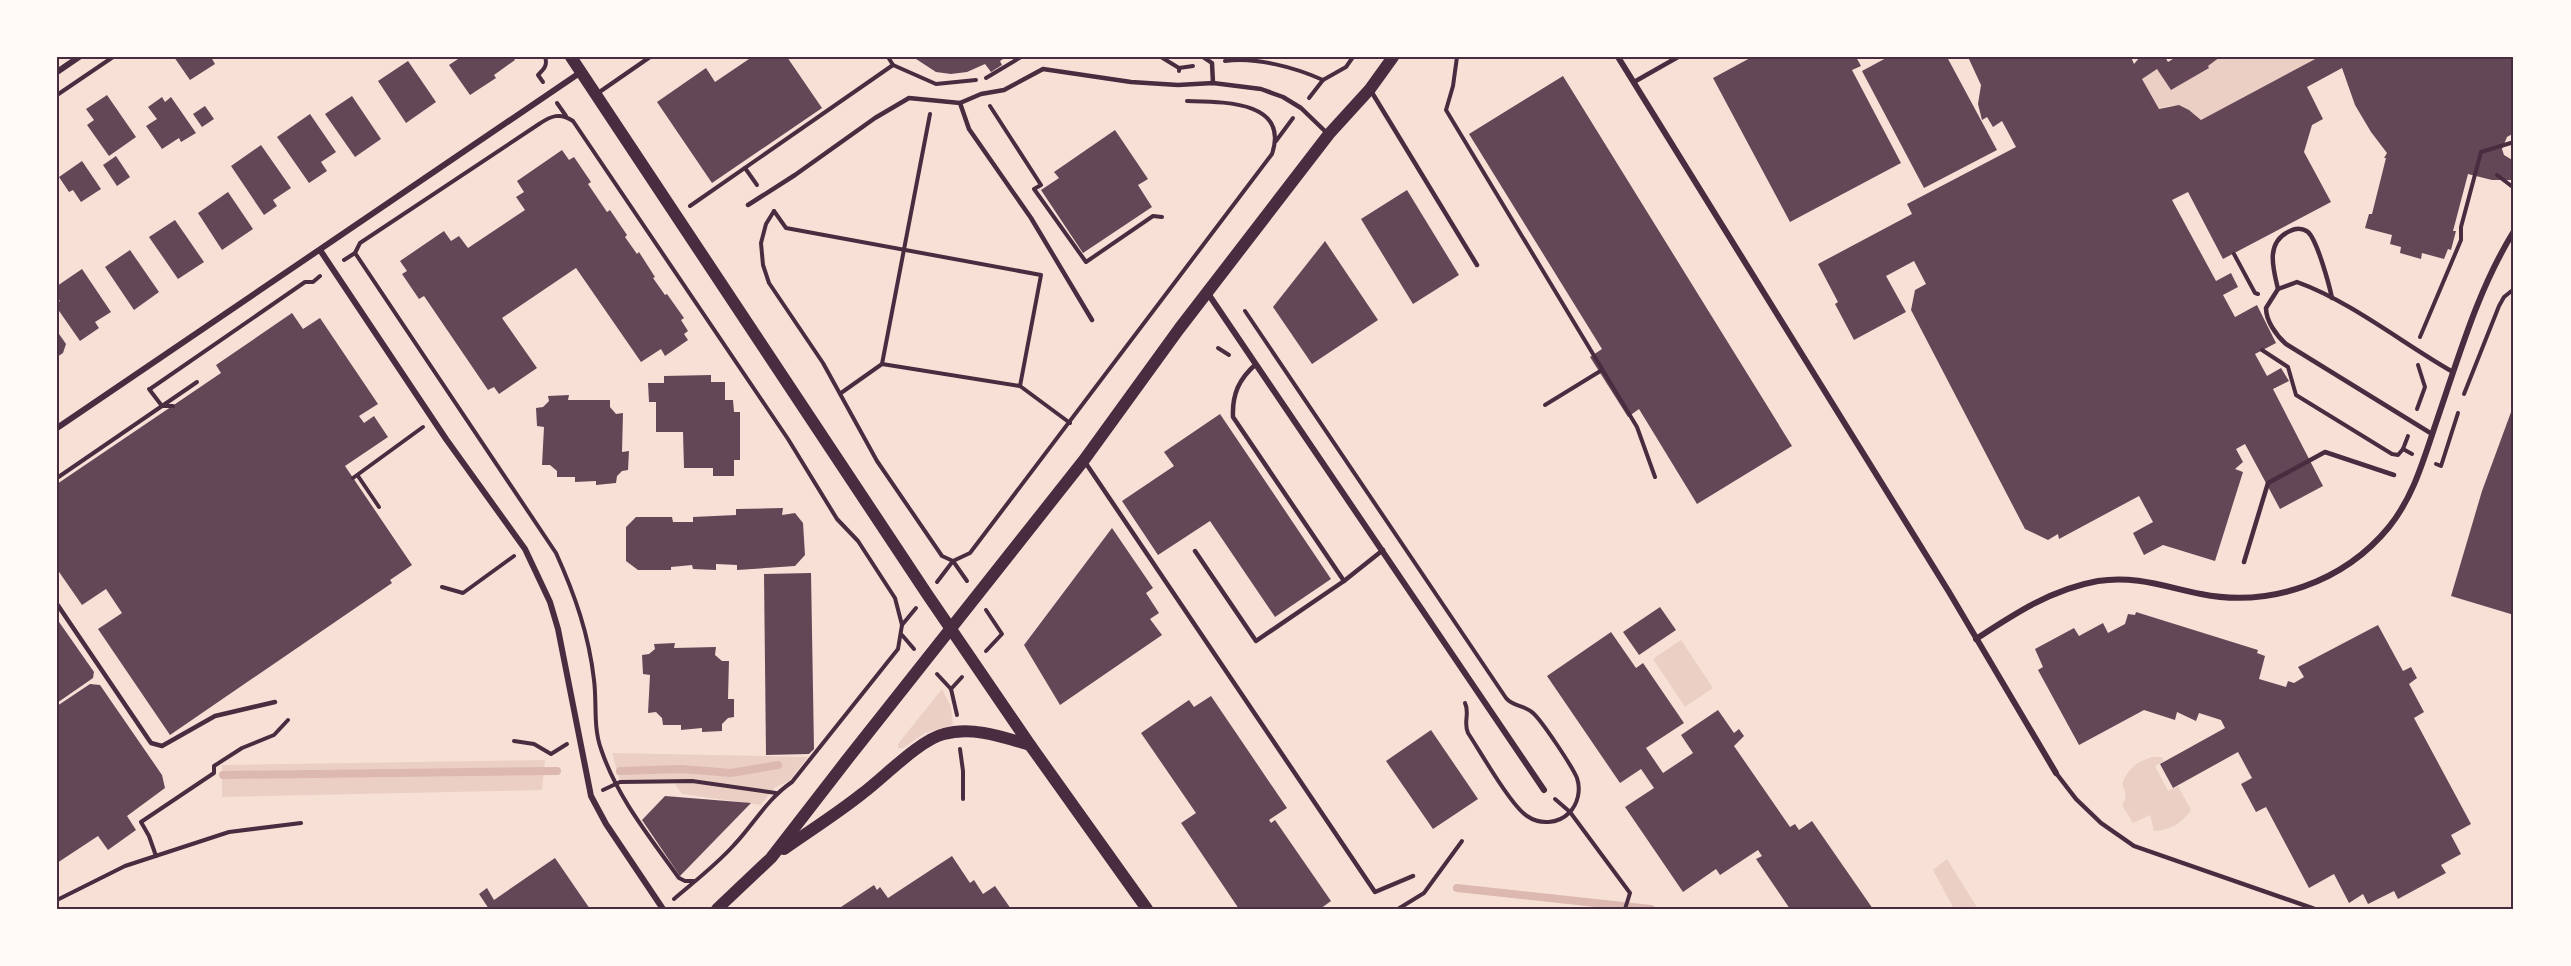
<svg xmlns="http://www.w3.org/2000/svg" width="2571" height="966" viewBox="0 0 2571 966" font-family="'PT Sans Narrow',sans-serif">
<style>
.green{fill:#ebcfc5}
.lines{fill:none;stroke-linecap:round;stroke-linejoin:round}
.stream{stroke:#dcb8b0;stroke-width:8}
.building{fill:#644757}
.path{stroke:#4a2c40;stroke-width:4}
.service{stroke:#4a2c40;stroke-width:4.5}
.minor{stroke:#4a2c40;stroke-width:6}
.secondary{stroke:#4a2c40;stroke-width:12}
.neatline{fill:none;stroke:#4a2c40;stroke-width:2}
</style>
<rect width="100%" height="100%" fill="#f7e1d7"/>
<!-- green -->
<g class="green">
<path d="M2220,57H2319L2201,120C2189,107 2175,102 2159,109L2142,79L2157,69L2171,90L2208,68V66Z"/>
<polygon points="1681,640 1713,688 1685,707 1653,659"/>
<polygon points="942,689 951,707 953,725 925,733 903,748 898,748 898,744"/>
<polygon points="612,753 808,757 789,781 774,788 761,805 682,794 675,784 621,784"/>
<path d="M2152,757H2162L2164,761L2155,766L2168,791L2178,786L2191,810C2181,824 2171,830 2154,831L2150,815L2133,823L2122,805C2127,798 2126,791 2122,784C2128,769 2136,762 2152,757Z"/>
<polygon points="545,760 542,790 222,797 222,765"/>
<polygon points="1947,859 1978,909 1954,909 1933,870"/>
</g>
<g class="lines">
<!-- stream -->
<g class="stream">
<polyline points="620,771 682,769 731,773 778,765"/>
<polyline points="223,775 557,771"/>
<polyline points="1457,888 1651,909"/>
</g>
</g>
<!-- building -->
<g class="building">
<polygon points="174,57 211,57 215,64 190,80"/>
<polygon points="461,57 513,57 515,60 494,75 496,78 470,95 449,65"/>
<polygon points="752,57 787,57 822,108 712,183 657,102 706,68 715,82"/>
<polygon points="913,57 1006,57 1000,61 1002,65 991,72 985,64 967,72 951,74 936,72"/>
<polygon points="1752,57 1856,57 1861,66 1852,70 1901,163 1790,222 1713,78"/>
<polygon points="1888,57 1947,57 1997,150 1924,188 1862,71"/>
<polygon points="1968,57 2131,57 2134,64 2140,57 2165,57 2168,62 2176,57 2220,57 2208,66 2209,68 2171,90 2157,69 2142,79 2159,109 2179,105 2189,110 2201,120 2319,57 2514,57 2514,133 2507,137 2502,149 2504,155 2514,161 2514,180 2492,180 2468,174 2453,231 2456,231 2451,250 2448,249 2444,259 2422,253 2421,259 2400,253 2401,247 2390,244 2392,235 2365,228 2369,214 2372,214 2386,158 2384,158 2387,153 2371,132 2355,105 2342,68 2307,87 2323,119 2312,125 2304,152 2331,202 2223,259 2188,192 2172,200 2216,281 2231,273 2238,287 2223,295 2235,317 2257,305 2276,343 2255,354 2267,376 2281,368 2289,381 2273,389 2323,486 2280,509 2245,444 2236,449 2243,462 2235,469 2243,472 2215,561 2163,545 2144,555 2133,533 2153,522 2139,496 2059,539 2058,534 2048,540 2025,529 1911,310 1915,290 1926,284 1914,261 1886,276 1906,312 1854,340 1835,304 1838,302 1818,264 1912,214 1907,204 2016,147 2002,121 1993,127 1987,117 1982,120 1978,104 1981,85"/>
<polygon points="408,61 436,102 406,123 378,81"/>
<polygon points="1563,76 1792,446 1697,504 1639,409 1628,417 1590,357 1602,349 1469,134"/>
<polygon points="107,95 136,137 109,156 87,125 94,120 86,109"/>
<polygon points="352,96 381,139 355,157 325,114"/>
<polygon points="162,97 165,102 171,97 196,133 181,142 179,138 162,149 146,126 157,119 148,107"/>
<polygon points="205,106 214,119 202,127 193,114"/>
<polygon points="310,114 336,152 321,162 327,171 309,183 277,137"/>
<polygon points="1115,130 1148,179 1138,185 1152,207 1083,253 1041,190 1059,178 1054,172"/>
<polygon points="261,145 291,188 273,200 277,206 264,215 231,166"/>
<polygon points="562,150 569,160 574,157 591,182 588,184 607,212 610,210 627,235 625,237 637,254 639,252 655,277 653,278 665,295 667,294 684,318 681,320 688,331 684,334 688,340 665,356 661,349 641,362 576,268 502,318 537,368 499,394 494,387 488,390 424,296 419,299 402,274 407,271 400,261 444,231 451,241 459,236 468,248 525,210 516,197 524,192 517,181"/>
<polygon points="116,156 130,177 117,186 103,165"/>
<polygon points="82,161 101,189 81,202 73,190 69,192 59,177"/>
<polygon points="1407,190 1459,275 1413,304 1361,219"/>
<polygon points="228,192 253,229 222,250 198,213"/>
<polygon points="175,220 204,262 178,279 149,237"/>
<polygon points="1325,241 1378,320 1312,364 1273,307"/>
<polygon points="130,250 159,292 134,310 105,267"/>
<polygon points="82,269 111,312 95,322 99,328 80,341 57,308 57,303 60,301 57,297 57,286"/>
<polygon points="292,313 303,329 320,318 378,404 359,416 364,423 374,416 388,437 345,466 412,565 390,580 392,583 170,735 98,629 122,613 106,589 82,605 57,569 57,484 221,373 216,365"/>
<polygon points="57,331 66,344 63,353 57,357"/>
<polygon points="711,375 711,382 725,382 725,400 733,400 734,412 740,412 740,460 734,460 734,476 713,476 713,468 684,468 683,432 656,432 656,402 649,402 648,383 664,383 664,376"/>
<polygon points="569,395 568,400 610,400 610,407 616,414 623,413 622,452 629,451 628,470 622,471 617,476 616,483 596,485 596,481 575,482 575,477 557,477 557,471 550,465 542,465 544,427 537,426 536,408 543,407 549,401 548,396"/>
<polygon points="2514,404 2514,615 2451,596 2482,491"/>
<polygon points="1220,414 1331,579 1275,617 1210,521 1158,555 1122,501 1174,466 1164,452"/>
<polygon points="783,508 782,515 795,513 803,523 805,555 795,566 737,570 737,565 716,564 716,570 693,569 692,565 671,567 671,570 638,570 626,561 626,527 636,517 672,517 673,522 693,522 693,517 736,515 736,509"/>
<polygon points="1112,528 1153,588 1146,593 1159,613 1150,619 1162,635 1060,705 1024,645"/>
<polygon points="811,573 814,749 809,754 766,755 764,574"/>
<polygon points="1660,607 1676,630 1639,655 1623,632"/>
<polygon points="2136,612 2258,650 2257,653 2265,656 2259,679 2286,687 2288,681 2294,683 2304,677 2298,667 2378,625 2403,671 2411,667 2417,678 2409,684 2424,712 2414,718 2471,824 2451,835 2461,854 2441,865 2446,873 2398,899 2394,891 2368,904 2363,894 2349,903 2334,874 2309,888 2266,807 2256,812 2241,784 2252,778 2238,752 2173,788 2160,764 2225,728 2221,720 2199,713 2196,721 2177,712 2175,720 2144,710 2079,745 2038,670 2043,667 2035,649 2074,628 2079,636 2103,623 2108,633 2125,624 2128,614 2135,615"/>
<polygon points="57,619 94,672 93,678 57,703"/>
<polygon points="1611,632 1636,668 1643,663 1684,723 1646,748 1663,773 1693,753 1681,735 1718,710 1734,733 1739,729 1744,736 1734,746 1790,827 1795,824 1799,830 1812,821 1873,909 1790,909 1756,859 1762,856 1758,850 1720,875 1716,869 1683,892 1625,807 1654,788 1641,769 1620,783 1547,676"/>
<polygon points="675,643 674,648 716,647 715,655 722,661 729,661 728,699 734,699 734,717 728,718 722,724 722,731 702,732 702,728 681,730 681,725 663,725 662,718 656,712 648,713 650,675 643,674 642,655 649,654 655,649 654,644"/>
<polygon points="90,684 100,685 162,775 165,788 127,816 136,830 108,850 98,836 57,863 57,706"/>
<polygon points="1211,696 1287,808 1269,820 1271,823 1275,820 1331,901 1320,909 1239,909 1181,823 1196,813 1141,733 1189,700 1194,707"/>
<polygon points="1431,730 1478,799 1433,829 1386,761"/>
<polygon points="665,796 751,803 680,876 642,820"/>
<polygon points="952,856 970,883 974,880 983,894 995,886 1011,909 838,909 874,885 877,890 880,887 888,898"/>
<polygon points="555,858 590,909 489,909 479,894 487,888 494,900"/>
</g>
<g class="lines">
<!-- path -->
<g class="path">
<polyline points="888,57 893,65 936,84 976,80"/>
<polyline points="1161,57 1179,68 1179,71"/>
<polyline points="1457,57 1453,86 1446,110 1637,427 1655,477"/>
<path d="M1225,61C1256,57 1294,67 1323,80L1346,67L1353,57"/>
<polyline points="1179,68 1193,66"/>
<polyline points="986,78 1021,57"/>
<path d="M543,82L538,75C544,69 548,65 545,57"/>
<polyline points="57,95 113,57"/>
<polyline points="1309,98 1323,80"/>
<polyline points="557,103 566,116"/>
<polyline points="990,106 1041,185 1034,189 1086,262 1153,216 1162,217"/>
<polyline points="1276,141 1293,118"/>
<polyline points="745,168 757,185"/>
<polyline points="2497,175 2514,188"/>
<polyline points="690,206 893,65"/>
<path d="M774,211L766,224L761,243L763,265L769,283L823,363L877,461L942,556L953,561L970,553L1272,154C1290,100 1221,102 1187,101"/>
<polyline points="774,211 786,228 1041,275 1020,386"/>
<path d="M355,253L556,553C575,595 589,635 594,680C597,703 593,727 601,749C617,797 649,836 679,878L685,881H694"/>
<polyline points="2234,254 2255,293 2258,294"/>
<path d="M344,260L355,253L360,243L539,124C551,116 560,112 573,121L788,439L837,519L858,541L895,598L902,625L898,649L792,782C767,799 754,824 734,845C716,865 695,881 674,899"/>
<path d="M1245,311L1506,698C1513,707 1525,705 1533,713C1542,721 1572,766 1577,778C1581,790 1578,804 1569,813C1558,824 1540,825 1527,816C1511,806 1480,751 1468,733C1463,723 1470,713 1465,703"/>
<polyline points="2420,337 2461,240 2461,227 2481,152 2514,142"/>
<polyline points="1218,348 1229,355"/>
<polyline points="2262,350 2288,367 2296,395 2392,454 2398,455 2403,449 2412,454"/>
<polyline points="882,364 1020,386 1070,423"/>
<polyline points="149,389 162,406 173,406"/>
<polyline points="150,389 305,282 313,282 320,276"/>
<polyline points="841,393 882,364 930,114"/>
<polyline points="2464,394 2499,306 2504,297 2514,289"/>
<polyline points="1545,405 1602,370"/>
<polyline points="2417,409 2425,387 2418,365"/>
<polyline points="2403,449 2408,436"/>
<polyline points="2436,464 2441,466 2458,413"/>
<polyline points="358,476 379,507"/>
<polyline points="57,478 197,382"/>
<polyline points="353,478 423,427"/>
<polyline points="937,582 953,561 967,581"/>
<polyline points="442,587 463,593 514,556"/>
<polyline points="902,625 916,608"/>
<polyline points="902,635 914,649"/>
<polyline points="986,651 1002,634 986,610"/>
<polyline points="937,674 951,689 957,715"/>
<polyline points="951,689 962,677"/>
<polyline points="514,741 534,744 551,754 567,744"/>
<polyline points="960,749 963,771 963,799"/>
<polyline points="603,790 620,782 692,781 776,793"/>
<polyline points="1555,799 1570,812 1630,893 1625,909"/>
<polyline points="156,856 149,836 141,822 214,773 214,766 242,748 274,735 288,720"/>
<polyline points="57,900 125,866 229,832 301,823"/>
<polyline points="1398,909 1424,893 1462,841"/>
</g>
<!-- service -->
<g class="service">
<polyline points="1203,57 1212,63 1213,83"/>
<polyline points="1634,82 1678,57"/>
<polyline points="1371,91 1477,265"/>
<polyline points="598,93 650,57"/>
<polyline points="960,103 969,129 1031,218 1092,320"/>
<polyline points="748,205 795,175 875,118 909,98 960,103 981,94 1004,90 1043,69 1131,82 1178,85 1213,83 1261,89 1283,97 1301,108 1328,134"/>
<path d="M2278,289C2273,268 2265,242 2290,231C2296,228 2303,228 2308,232C2317,240 2329,284 2332,298"/>
<path d="M1256,364C1239,379 1232,394 1233,417L1344,581"/>
<path d="M2432,434L2286,344C2276,335 2266,321 2266,308L2278,289L2297,282C2352,302 2402,343 2453,372"/>
<polyline points="1085,462 1375,892 1413,876"/>
<polyline points="1195,551 1256,641 1344,581 1383,550"/>
<polyline points="2244,562 2268,483 2325,452 2394,475"/>
<polyline points="57,604 151,743 162,746 215,716 275,702"/>
<polyline points="2056,773 2076,799 2101,823 2134,846 2315,909"/>
</g>
<!-- minor -->
<g class="minor">
<polyline points="1618,57 1949,592 2056,773"/>
<polyline points="57,72 79,57"/>
<polyline points="320,250 446,439 525,549 550,602 558,629 591,796 606,824 663,909"/>
<polyline points="1207,292 1544,790"/>
<polyline points="57,428 581,72"/>
<path d="M1976,639C2014,614 2052,589 2098,581C2135,575 2166,587 2201,594C2270,608 2344,582 2389,527C2414,496 2424,458 2437,420C2459,356 2478,289 2514,231"/>
</g>
<!-- secondary -->
<g class="secondary">
<polyline points="571,57 927,594 1030,745 1147,909"/>
<path d="M784,849C811,830 838,813 863,793C883,778 921,739 944,734C972,726 1003,737 1030,745"/>
<polyline points="717,909 771,858 846,761 1084,460 1179,329 1329,134 1370,89 1393,57"/>
</g>
</g>
<!-- border -->
<rect width="2571" height="966" fill="none" stroke="#fffaf5" stroke-width="117"/>
<rect x="58" y="58" width="2454" height="850" class="neatline"/>
</svg>
